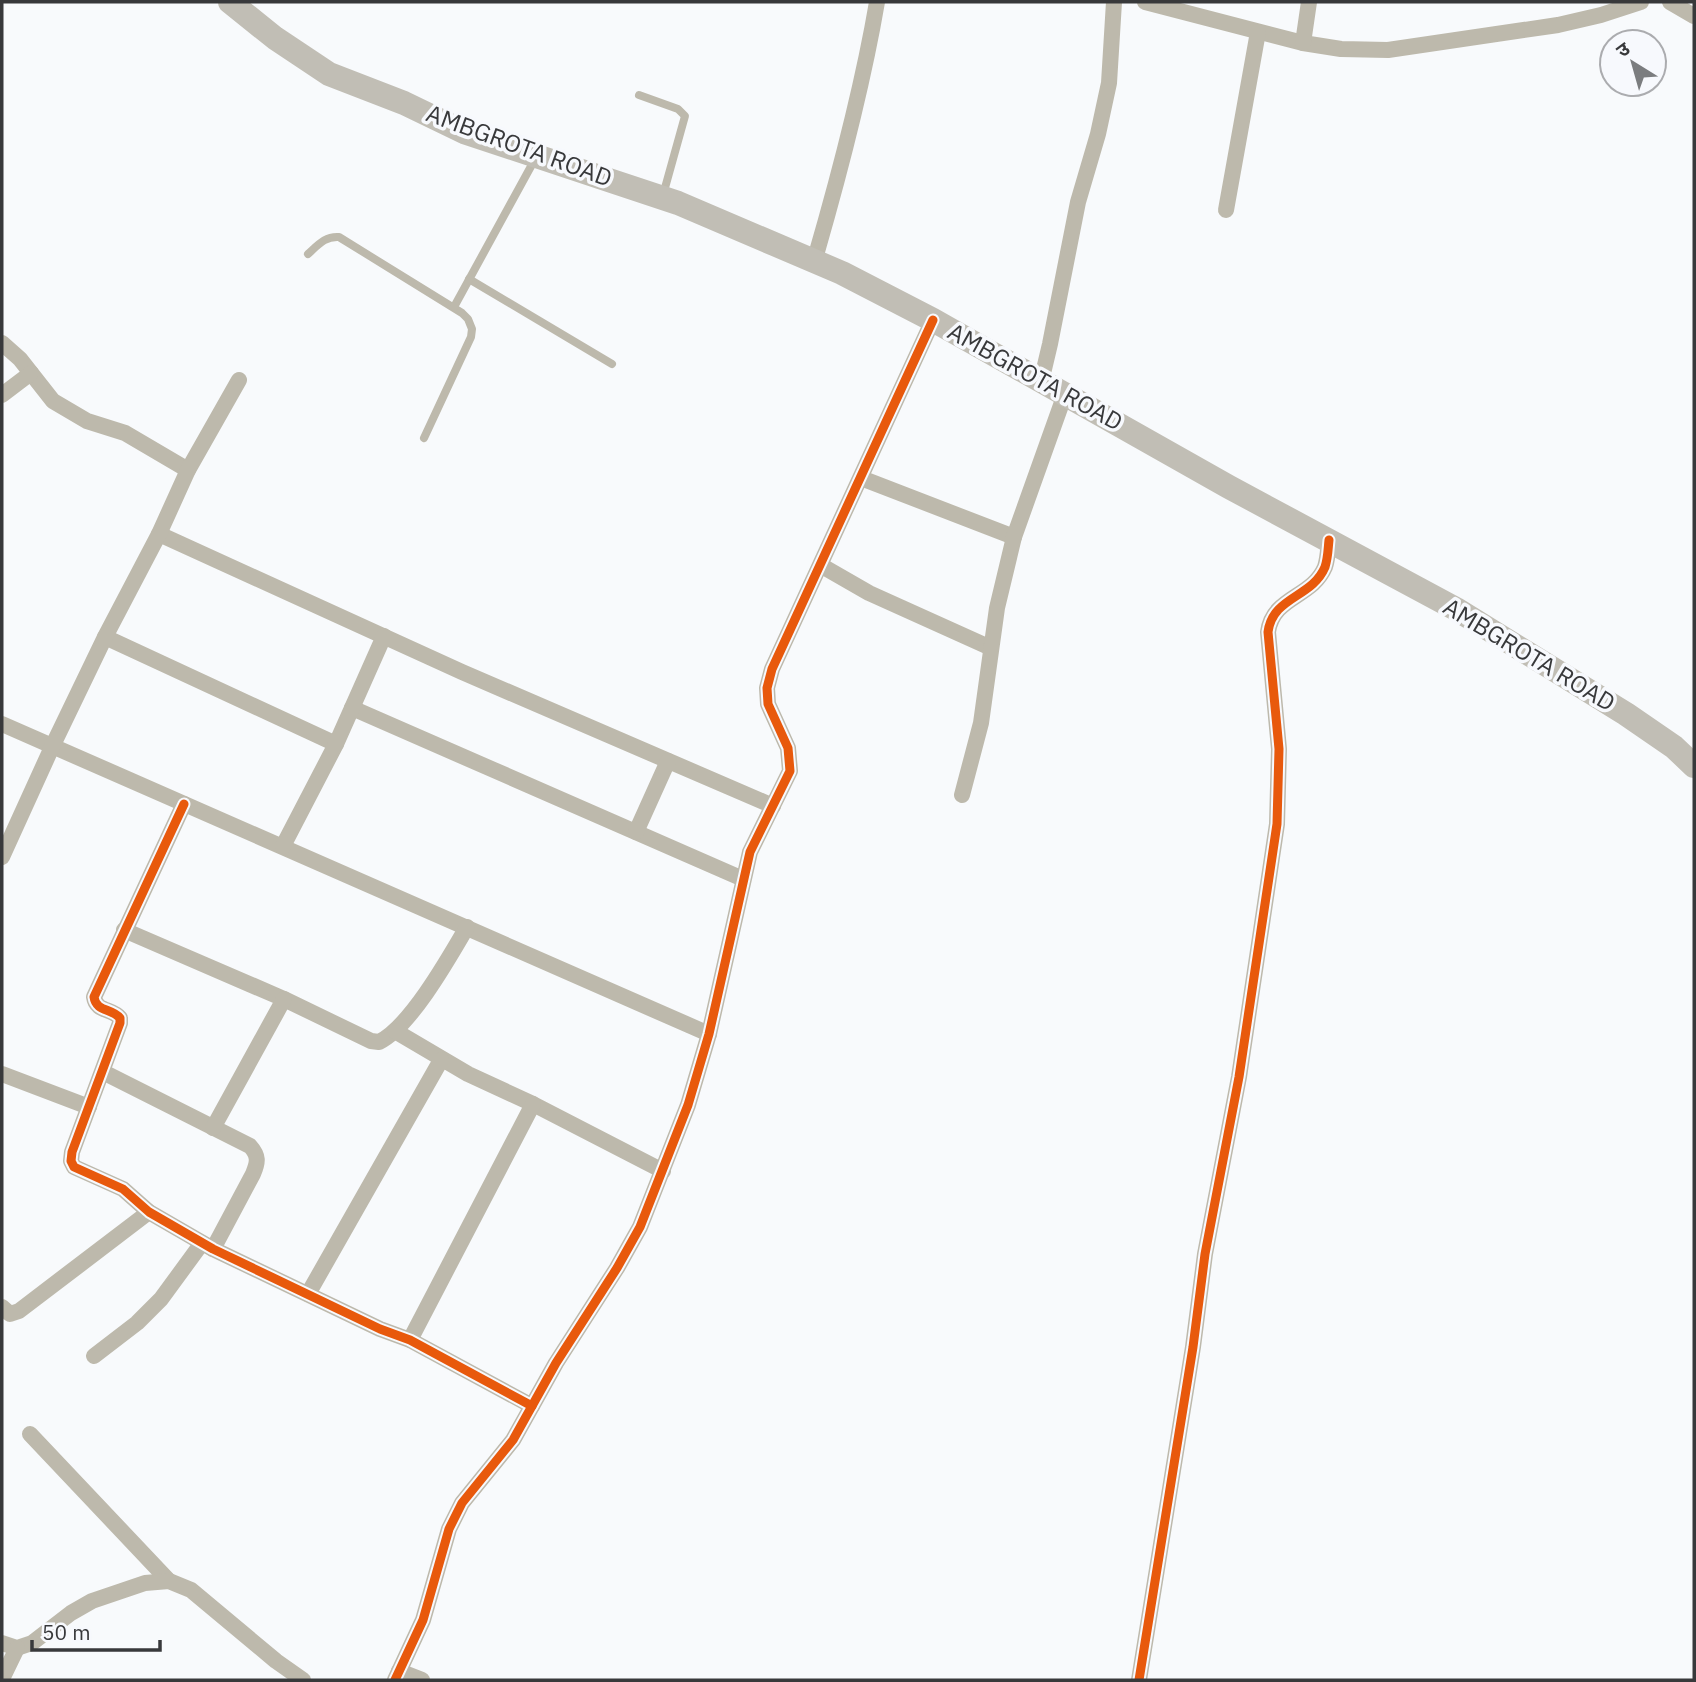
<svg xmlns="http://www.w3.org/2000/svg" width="1696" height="1682" viewBox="0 0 1696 1682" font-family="'IBM Plex Sans','Noto Sans Devanagari',sans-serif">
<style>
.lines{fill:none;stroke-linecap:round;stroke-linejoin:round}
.service{stroke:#bdb9ac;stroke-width:8}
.minor{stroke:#bdb9ac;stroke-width:16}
.primary{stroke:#c1beb5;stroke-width:24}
.cycleway-casing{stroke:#f7f9fd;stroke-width:13}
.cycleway{stroke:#e8590c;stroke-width:9}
.labels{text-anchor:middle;stroke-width:7;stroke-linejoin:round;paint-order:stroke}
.street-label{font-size:24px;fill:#38393b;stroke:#f7f9fd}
</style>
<rect width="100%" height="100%" fill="#f8fafc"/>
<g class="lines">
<!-- service -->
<g class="service">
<polyline points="639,95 678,109 685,116 663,195"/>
<path d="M308,254C318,245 325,236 339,237L462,313L468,319L472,329L471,337L424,438"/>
<polyline points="469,279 612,364"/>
<polyline points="454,307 535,159"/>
</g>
<!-- minor -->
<g class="minor">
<polyline points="1145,2 1303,43 1341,49 1388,50 1558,25 1601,15 1641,2"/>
<polyline points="1670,2 1694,16"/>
<polyline points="1303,43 1309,2"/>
<polyline points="1226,210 1258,32"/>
<path d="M814,262C839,176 862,90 877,2"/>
<polyline points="2,343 20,359 53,401 87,421 125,433 188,470"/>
<polyline points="1041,382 1050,344 1078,202 1098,134 1109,83 1114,2"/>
<polyline points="2,395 31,373"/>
<polyline points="861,478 1014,537"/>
<polyline points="159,534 462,672 773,806"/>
<polyline points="822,566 869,593 991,648"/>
<polyline points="105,637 336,744"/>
<polyline points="352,708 743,879"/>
<polyline points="2,724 709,1034"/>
<polyline points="962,795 981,723 997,608 1014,537 1065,394"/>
<path d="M184,804L94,997C96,1012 112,1008 120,1018V1023L72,1152L71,1161L74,1167L123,1189L149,1212L213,1249L380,1329L410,1340L532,1406"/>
<polyline points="636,832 668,761"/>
<polyline points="283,846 336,744 384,636"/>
<polyline points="2,857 52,747 105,637 159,534 188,470 239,380"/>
<path d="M124,930L284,999L371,1041L379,1042C410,1027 449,958 467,927"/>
<polyline points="395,1031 468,1074 533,1104 663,1171"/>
<path d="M103,1072L250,1146C259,1156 258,1162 253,1174L213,1249"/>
<polyline points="2,1074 89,1107"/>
<polyline points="213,1128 284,999"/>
<polyline points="308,1294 441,1060"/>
<polyline points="2,1307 10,1314 19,1311 149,1212"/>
<polyline points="410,1340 533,1104"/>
<polyline points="94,1356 137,1323 161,1299 202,1243"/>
<polyline points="30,1434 169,1581"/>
<polyline points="2,1643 17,1648 32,1643 71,1613 92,1601 145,1583 169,1581 191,1590 276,1661 303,1680"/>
<polyline points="399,1671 422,1680"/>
<polyline points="2,1679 17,1648"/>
<polyline points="395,1680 423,1620 449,1529 462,1503 513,1440 556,1363 617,1268 640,1227 688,1105 709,1034 750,852 790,771 788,748 768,704 767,688 772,669 933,320"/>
<path d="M1139,1680L1193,1347L1205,1254L1239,1077L1277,824L1279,749L1268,632C1273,596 1312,598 1325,567C1328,558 1328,549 1329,540"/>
</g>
<!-- primary -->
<polyline class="primary" points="230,2 275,38 329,74 404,103 464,132 678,203 842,273 933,320 1229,487 1456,609 1626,714 1674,747 1694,766"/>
<defs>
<g id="cycleway">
<path d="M184,804L94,997C96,1012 112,1008 120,1018V1023L72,1152L71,1161L74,1167L123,1189L149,1212L213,1249L380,1329L410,1340L532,1406"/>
<polyline points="395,1680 423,1620 449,1529 462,1503 513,1440 556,1363 617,1268 640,1227 688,1105 709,1034 750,852 790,771 788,748 768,704 767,688 772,669 933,320"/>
<path d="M1139,1680L1193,1347L1205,1254L1239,1077L1277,824L1279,749L1268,632C1273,596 1312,598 1325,567C1328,558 1328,549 1329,540"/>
</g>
</defs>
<!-- cycleway casing -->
<use href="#cycleway" class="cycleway-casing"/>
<!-- cycleway -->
<use href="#cycleway" class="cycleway"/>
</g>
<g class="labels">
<!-- street labels -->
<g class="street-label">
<text transform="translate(519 146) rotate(20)" y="8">AMBGROTA ROAD</text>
<text transform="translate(1035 377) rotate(29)" y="8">AMBGROTA ROAD</text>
<text transform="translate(1529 655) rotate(31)" y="8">AMBGROTA ROAD</text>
</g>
</g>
<!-- border -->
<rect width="1696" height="1682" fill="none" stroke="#38393b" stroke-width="7"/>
<!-- north arrow -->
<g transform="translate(1633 63) rotate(323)"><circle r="33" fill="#f7f9fd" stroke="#abacaf" stroke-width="2"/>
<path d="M0-5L12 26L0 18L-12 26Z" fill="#7b7d7f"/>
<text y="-10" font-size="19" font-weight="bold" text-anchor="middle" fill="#38393b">उ</text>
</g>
<!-- scale -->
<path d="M32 1640v10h128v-10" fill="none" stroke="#38393b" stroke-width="3.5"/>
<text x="42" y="1640" font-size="21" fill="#38393b" stroke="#f7f9fd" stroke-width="5" paint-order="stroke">50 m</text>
</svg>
